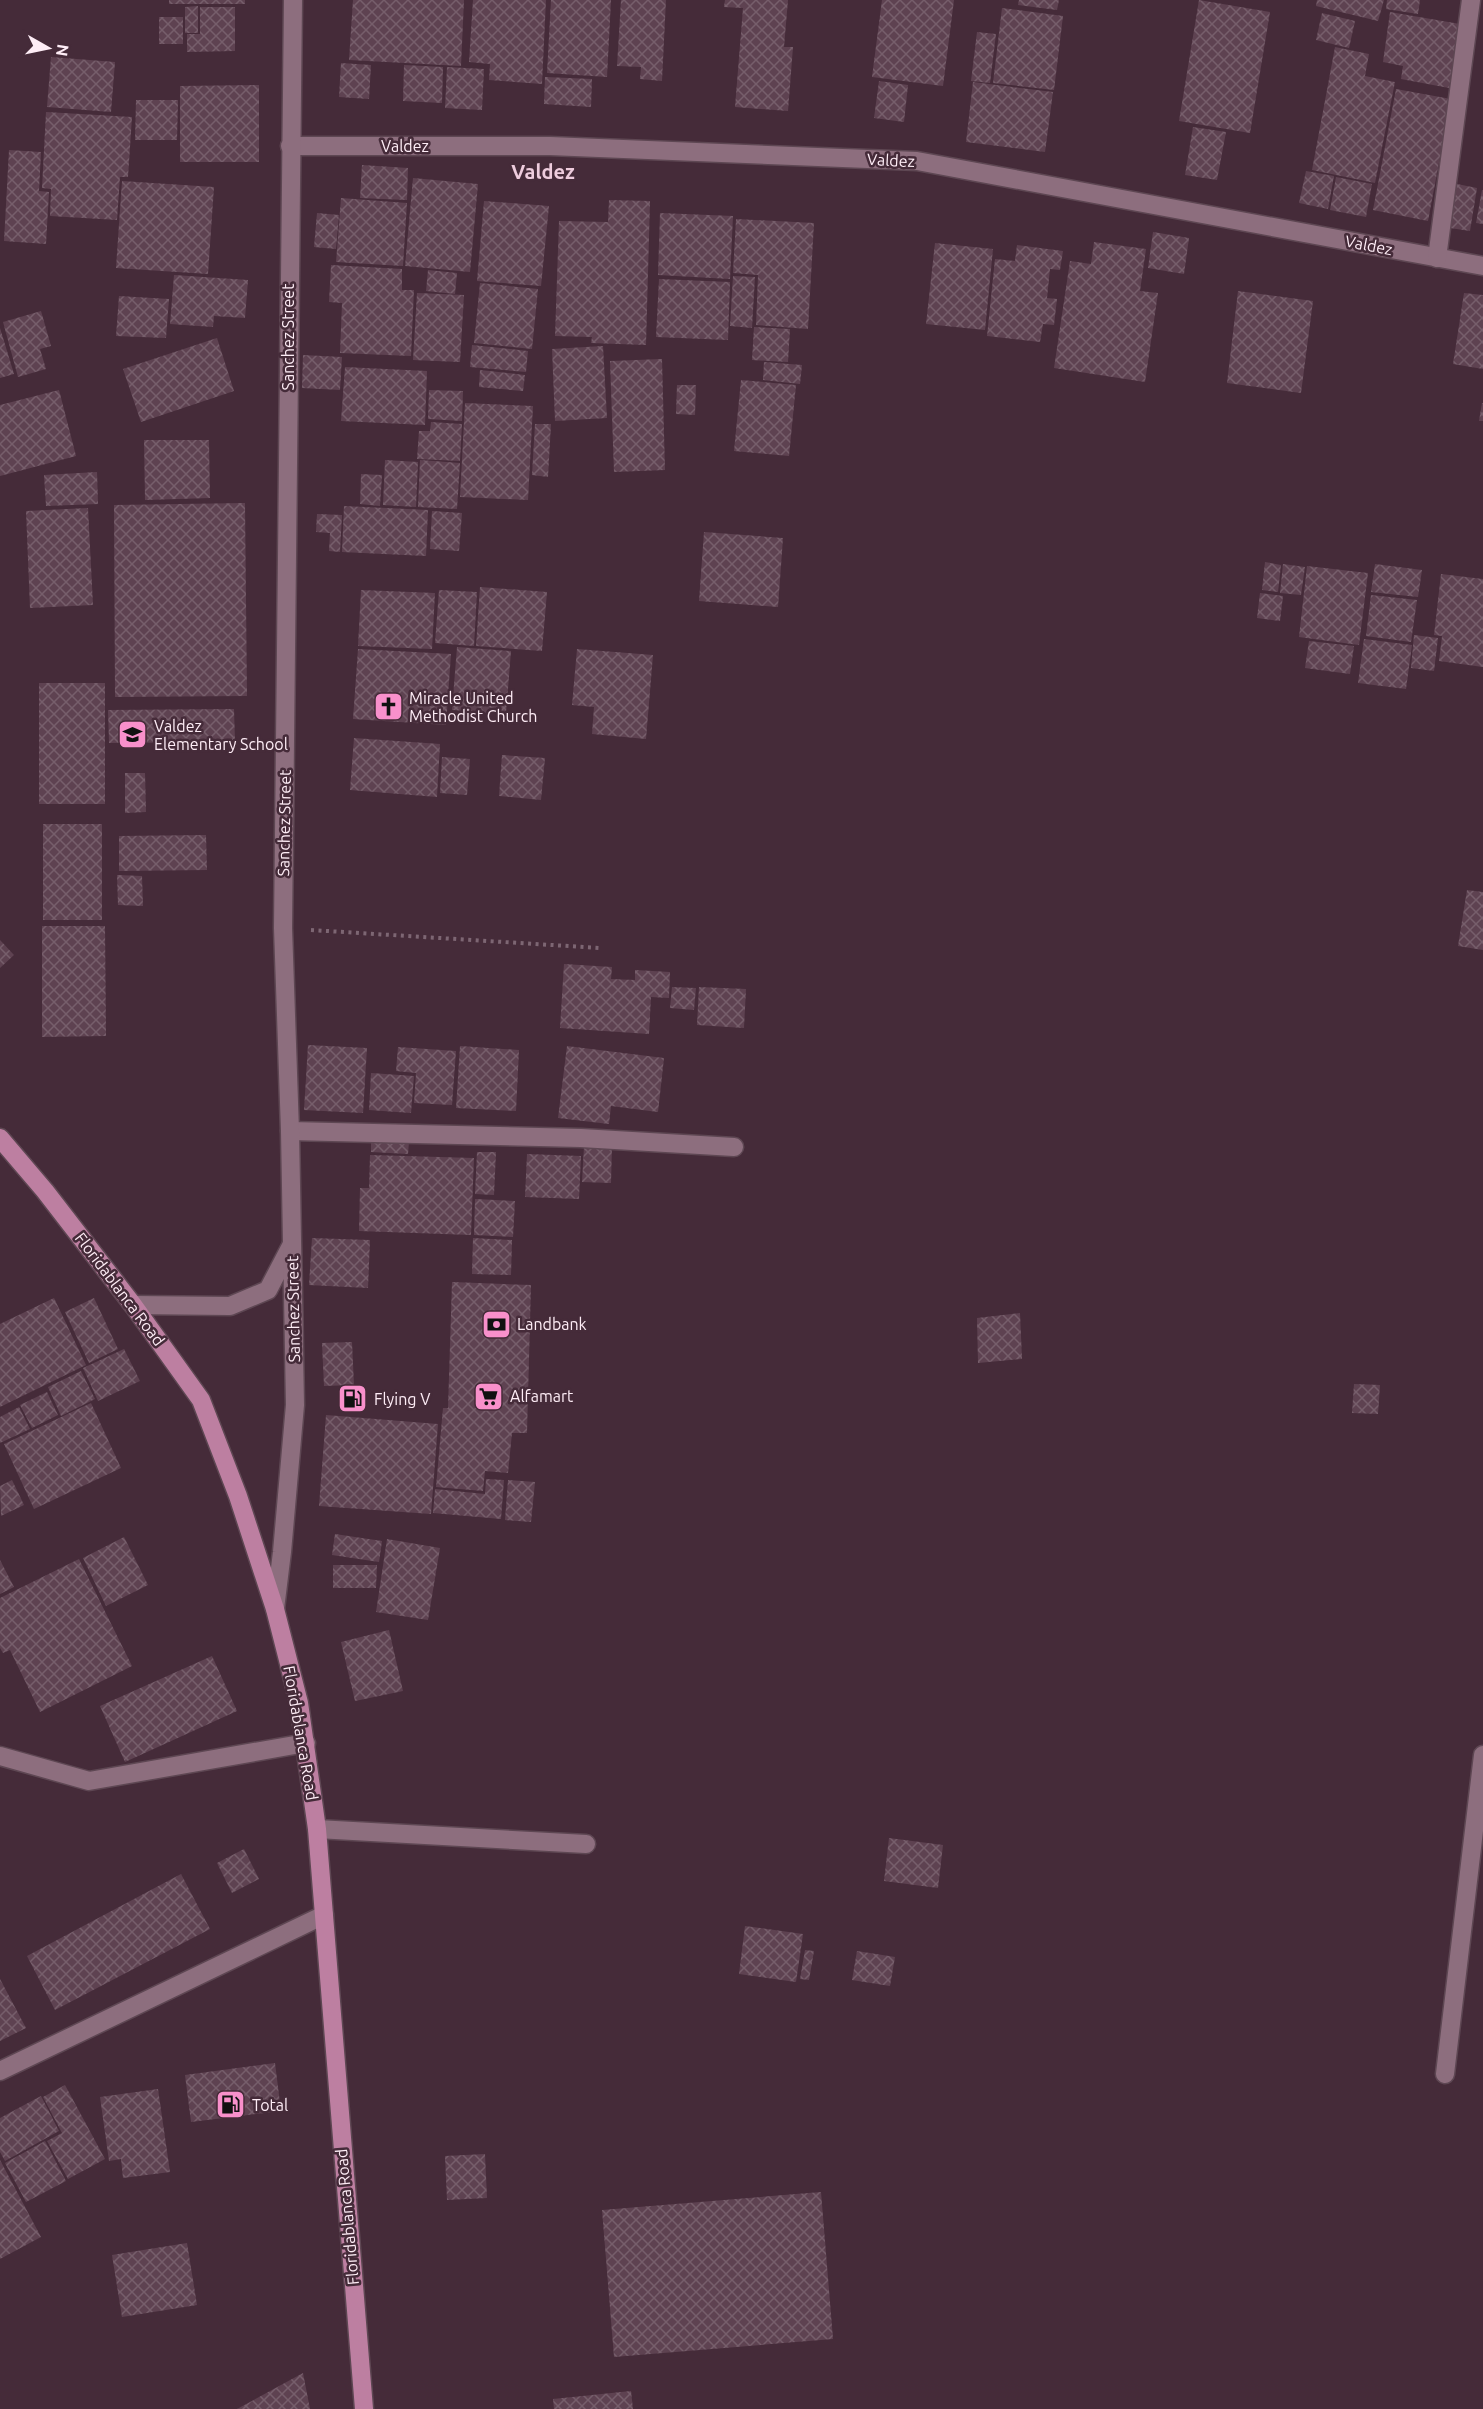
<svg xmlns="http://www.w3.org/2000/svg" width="1483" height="2409" font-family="Ubuntu,sans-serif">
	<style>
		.building { fill: url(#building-cross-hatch) }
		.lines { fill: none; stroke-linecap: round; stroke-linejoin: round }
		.minor-casing { stroke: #5e4753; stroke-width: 21 }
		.major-casing { stroke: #5e4753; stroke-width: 21 }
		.path { stroke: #7d6673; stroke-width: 4; stroke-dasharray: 3 4.5; stroke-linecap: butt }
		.minor { stroke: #8d6e7e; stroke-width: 18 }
		.major { stroke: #bd7fa1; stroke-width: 18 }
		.labels { text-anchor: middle; stroke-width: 5; stroke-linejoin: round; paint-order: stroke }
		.street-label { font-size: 16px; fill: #feedf6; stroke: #452b39 }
		.poi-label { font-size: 16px; fill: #feedf6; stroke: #452b39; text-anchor: start }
		.quarter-label { font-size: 20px; font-weight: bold; fill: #ecd; stroke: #452b39 }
	</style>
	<defs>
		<pattern id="building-cross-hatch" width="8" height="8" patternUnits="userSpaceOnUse" patternTransform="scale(1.5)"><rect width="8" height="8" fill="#5e4251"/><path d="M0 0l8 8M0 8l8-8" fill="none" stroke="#765e6b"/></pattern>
	</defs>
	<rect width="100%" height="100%" fill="#452b39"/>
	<g class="building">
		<rect x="169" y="0" width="76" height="4"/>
		<polygon points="353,0 464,0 461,66 349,60"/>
		<polygon points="473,0 546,0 542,84 489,80 490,64 469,62"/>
		<polygon points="551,0 611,0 607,77 547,73"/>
		<polygon points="621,0 666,0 662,81 640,79 641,67 617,66"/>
		<polygon points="725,0 788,0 784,47 793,47 788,111 735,107 743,8 724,7"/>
		<polygon points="882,0 954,0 943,86 872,77"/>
		<polygon points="1019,0 1059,0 1057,10 1018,5"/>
		<polygon points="1199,0 1270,12 1250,133 1179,121"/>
		<polygon points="1317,0 1384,0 1378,21 1316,6"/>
		<polygon points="1387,0 1420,0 1418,14 1386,9"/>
		<polygon points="198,6 198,33 185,33 185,7"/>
		<polygon points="200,7 235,7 235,51 187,52 187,34 200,34"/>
		<polygon points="1002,8 1063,16 1054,90 993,83"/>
		<polygon points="1390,12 1460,24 1449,88 1401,79 1403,66 1383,62"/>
		<polygon points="1322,13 1355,21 1349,48 1316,40"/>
		<rect x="159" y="17" width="24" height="27"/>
		<polygon points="977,32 996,34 990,83 971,81"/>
		<polygon points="1335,47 1369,54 1365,76 1395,82 1375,183 1312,170"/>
		<polygon points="51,57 115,62 111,112 47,107"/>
		<polygon points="341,63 371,65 369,99 339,97"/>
		<polygon points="404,65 443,67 442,103 403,101"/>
		<polygon points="447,67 484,69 482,110 445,108"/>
		<polygon points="545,77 592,79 591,107 544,104"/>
		<polygon points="879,81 908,85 904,122 874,118"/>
		<polygon points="973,82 1053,92 1045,152 966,142"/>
		<polygon points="259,85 259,162 180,162 180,86"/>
		<polygon points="1396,89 1451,99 1428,221 1373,210"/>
		<polygon points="136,100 178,100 177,140 135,140"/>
		<polygon points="46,112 132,117 128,177 120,177 117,220 50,216 51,189 42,188"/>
		<polygon points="1193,127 1226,132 1217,180 1185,175"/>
		<polygon points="9,150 41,152 39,191 49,192 46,244 4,241"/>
		<polygon points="362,165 408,168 407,200 360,198"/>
		<polygon points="1306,171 1334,176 1328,209 1299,203"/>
		<polygon points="1336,177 1372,184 1366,217 1330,210"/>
		<polygon points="413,178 478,184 470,272 405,266"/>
		<polygon points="122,181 214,187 208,274 116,268"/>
		<polygon points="1457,184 1477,188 1470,231 1450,228"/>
		<polygon points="1482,190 1483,190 1483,224 1476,223"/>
		<polygon points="341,198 407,203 403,266 336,262"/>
		<polygon points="609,200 650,201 646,345 591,343 592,337 555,336 559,221 608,222"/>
		<polygon points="484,201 549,206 541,286 477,281"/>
		<polygon points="317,213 339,215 336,249 314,247"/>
		<polygon points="660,213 733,216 730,279 658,275"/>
		<polygon points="736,219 814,223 808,329 756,325 758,275 733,273"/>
		<polygon points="1153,232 1189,238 1184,274 1148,268"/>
		<polygon points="1094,242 1146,249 1140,291 1158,293 1145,382 1054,368 1070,261 1091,264"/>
		<polygon points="935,243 993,249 985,330 926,324"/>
		<polygon points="1017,245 1063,251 1060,270 1050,269 1047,298 1057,299 1054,325 1043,324 1040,342 987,336 995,259 1015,261"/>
		<polygon points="331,265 402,269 402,290 414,290 411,356 340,353 342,303 329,302"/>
		<polygon points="428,270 457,273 455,294 426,291"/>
		<polygon points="174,275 248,280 245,318 214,316 213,327 170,324"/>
		<polygon points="733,276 755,277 752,328 730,326"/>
		<polygon points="659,279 730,282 728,340 656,337"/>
		<polygon points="480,283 538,289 532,349 474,343"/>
		<polygon points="1238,291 1313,301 1301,393 1227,383"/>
		<polygon points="417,293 464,295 460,362 413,360"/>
		<polygon points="1464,293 1483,295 1483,369 1453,364"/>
		<polygon points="119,296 169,299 166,338 116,336"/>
		<polygon points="41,311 51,346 40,349 46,369 18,377 3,322"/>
		<polygon points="754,327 790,329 788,362 752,360"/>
		<polygon points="0,328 14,374 0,378"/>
		<polygon points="217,338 234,391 141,422 123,369"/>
		<polygon points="472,345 528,351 526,372 470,367"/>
		<polygon points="603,346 607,418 555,421 552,349"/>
		<polygon points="303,355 342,357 340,390 302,388"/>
		<polygon points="662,359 665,470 614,472 610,361"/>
		<polygon points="764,362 802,365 800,384 763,380"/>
		<polygon points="345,367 427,371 425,425 341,421"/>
		<polygon points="480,370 525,375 523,391 479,387"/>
		<polygon points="741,380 796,385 789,456 734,451"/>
		<polygon points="677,385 696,385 695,415 676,414"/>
		<polygon points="59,390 76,456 0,476 0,405"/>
		<polygon points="429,390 463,391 462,421 428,419"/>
		<polygon points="465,403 533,406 528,500 460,497"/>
		<polygon points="1482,403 1483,403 1483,421 1479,421"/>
		<polygon points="431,422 462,424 460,461 417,459 419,431 430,431"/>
		<polygon points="535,424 551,424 548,477 532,475"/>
		<polygon points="144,440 209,440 210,498 145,500"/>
		<polygon points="385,460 418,462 416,507 383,505"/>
		<polygon points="420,460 460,463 457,509 418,507"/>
		<polygon points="97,472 98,504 46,506 44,475"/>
		<polygon points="361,474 382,475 380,506 360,504"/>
		<polygon points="245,503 247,696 115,697 114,505"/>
		<polygon points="344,506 428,510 426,556 342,552"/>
		<polygon points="88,508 93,605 30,608 26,511"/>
		<polygon points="432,511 462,513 459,551 430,549"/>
		<polygon points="317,514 342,515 340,552 329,551 330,533 316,532"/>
		<polygon points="704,532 783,538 778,607 699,601"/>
		<polygon points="1265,562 1281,565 1278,592 1262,590"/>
		<polygon points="1283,564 1305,567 1301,595 1280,593"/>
		<polygon points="1375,564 1422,570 1418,597 1371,592"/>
		<polygon points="1307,566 1368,573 1359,645 1299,637"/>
		<polygon points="1441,574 1483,579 1483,667 1439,661 1442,636 1434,635"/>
		<polygon points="480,587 547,592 542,651 476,646"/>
		<polygon points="361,590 435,593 432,649 358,646"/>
		<polygon points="439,590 477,592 474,646 435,643"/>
		<polygon points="1260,593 1283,596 1280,621 1257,618"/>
		<polygon points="1371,595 1417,600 1411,642 1366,636"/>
		<polygon points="1414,635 1438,638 1434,671 1411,668"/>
		<polygon points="1364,639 1412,645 1406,689 1358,683"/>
		<polygon points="1309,641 1354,646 1350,674 1305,668"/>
		<polygon points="457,647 511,651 506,714 452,710"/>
		<polygon points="358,649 451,654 446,725 353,719"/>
		<polygon points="577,649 653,655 646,739 592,734 594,707 572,705"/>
		<rect x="39" y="683" width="66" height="121"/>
		<polygon points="234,709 235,742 109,743 108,710"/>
		<polygon points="354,738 440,744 437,797 350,790"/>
		<polygon points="502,755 545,758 541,800 499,796"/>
		<polygon points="442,757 470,759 467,795 440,793"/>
		<polygon points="125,773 145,773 146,812 125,813"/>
		<rect x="43" y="824" width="59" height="96"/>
		<polygon points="206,835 207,870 119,871 119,836"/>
		<polygon points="117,875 142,876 143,906 118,905"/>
		<polygon points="1467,890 1483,892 1483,950 1458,946"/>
		<polygon points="42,926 105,926 106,1036 42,1037"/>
		<polygon points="0,940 14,955 0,968"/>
		<polygon points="564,964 612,967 611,979 635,980 635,970 670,972 669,998 651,997 649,1034 560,1028"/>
		<polygon points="672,987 696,988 694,1010 670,1008"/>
		<polygon points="699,987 746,989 744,1028 697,1025"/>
		<polygon points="308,1045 367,1048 363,1113 304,1110"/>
		<polygon points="460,1046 519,1050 516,1111 456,1108"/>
		<polygon points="567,1046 664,1058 658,1112 611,1106 609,1124 558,1118"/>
		<polygon points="398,1047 456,1051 452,1105 414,1103 416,1073 396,1071"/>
		<polygon points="371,1073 414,1076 411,1113 369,1110"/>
		<polygon points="371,1140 409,1142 408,1154 371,1152"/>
		<polygon points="584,1146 612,1146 611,1183 582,1182"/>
		<polygon points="477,1152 496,1152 494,1195 475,1194"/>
		<polygon points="527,1154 581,1156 579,1199 525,1197"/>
		<polygon points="370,1155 474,1158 471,1235 359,1231 360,1188 369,1188"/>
		<polygon points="475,1199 515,1201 513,1237 474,1235"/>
		<polygon points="312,1238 370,1240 368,1288 309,1285"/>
		<polygon points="473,1238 512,1240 511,1275 472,1274"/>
		<polygon points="452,1282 531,1285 527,1433 512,1433 508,1473 485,1471 483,1491 436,1487 443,1408 448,1408"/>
		<polygon points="54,1298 86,1365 0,1407 0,1324"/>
		<polygon points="94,1298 118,1349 89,1363 65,1312"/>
		<polygon points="1020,1313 1022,1359 978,1363 977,1318"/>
		<polygon points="352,1342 354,1385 324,1386 322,1343"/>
		<polygon points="124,1349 140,1381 98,1401 83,1368"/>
		<polygon points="81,1371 95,1399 61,1416 48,1387"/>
		<polygon points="1354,1384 1380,1385 1378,1414 1352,1413"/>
		<polygon points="47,1392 58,1415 32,1428 20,1405"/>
		<polygon points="91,1403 121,1468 34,1509 4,1444"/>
		<polygon points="19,1407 30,1429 0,1443 0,1417"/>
		<polygon points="326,1415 438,1424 431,1514 319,1506"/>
		<polygon points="486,1479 504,1480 501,1519 433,1513 435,1489 485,1494"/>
		<polygon points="12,1480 24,1505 1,1516 0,1486"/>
		<polygon points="508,1480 535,1482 531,1522 505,1520"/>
		<polygon points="335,1534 382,1541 379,1562 332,1555"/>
		<polygon points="124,1537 148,1585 106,1606 83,1558"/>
		<polygon points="387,1539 440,1548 428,1620 376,1612"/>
		<polygon points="79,1559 132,1666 40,1712 10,1650 3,1653 0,1648 0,1598"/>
		<polygon points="0,1560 14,1587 0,1594"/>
		<polygon points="333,1565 377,1565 376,1588 333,1588"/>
		<polygon points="389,1630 403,1691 355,1701 341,1642"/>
		<polygon points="212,1656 237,1711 125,1762 100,1706"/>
		<polygon points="889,1838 943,1845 938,1888 884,1881"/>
		<polygon points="244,1849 259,1879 232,1893 217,1863"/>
		<polygon points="181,1874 210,1929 55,2010 27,1956"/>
		<polygon points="745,1926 803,1934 796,1982 739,1974"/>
		<polygon points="805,1950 814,1951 809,1980 800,1979"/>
		<polygon points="857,1951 895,1957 890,1986 852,1980"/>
		<polygon points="0,1979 26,2028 0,2041"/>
		<polygon points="275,2063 281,2111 191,2122 185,2075"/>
		<polygon points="65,2085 105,2159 68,2179 47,2141 62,2133 43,2097"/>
		<polygon points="158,2089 170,2172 123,2178 121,2159 109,2161 100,2097"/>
		<polygon points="41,2096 59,2131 5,2161 0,2152 0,2118"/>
		<polygon points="45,2141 66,2181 26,2202 5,2163"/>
		<polygon points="485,2154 487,2198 447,2200 445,2156"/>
		<polygon points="0,2160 41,2237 0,2259"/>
		<polygon points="821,2192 833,2339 614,2357 602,2210"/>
		<polygon points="187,2243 197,2305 122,2317 112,2255"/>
		<polygon points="303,2373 310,2409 237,2409"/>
		<polygon points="631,2391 633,2409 554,2409 553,2399"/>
	</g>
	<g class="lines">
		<defs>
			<g id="minor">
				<polyline points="290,146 550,146 917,161 1483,266"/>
				<polyline points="1437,258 1471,0"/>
				<polyline points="290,1131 581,1138 734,1147"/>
				<polyline points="133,1305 230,1306 268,1290 291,1246"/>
				<polyline points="275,1609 282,1552 295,1405 290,1131 283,928 293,0"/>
				<polyline points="0,1756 89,1781 306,1743"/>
				<polyline points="317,1829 586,1844"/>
				<polyline points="0,2071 324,1915"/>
				<polyline points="1445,2074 1483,1755"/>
			</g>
			<polyline id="major" points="0,1138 45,1191 133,1305 201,1400 238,1496 275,1609 299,1703 317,1829 364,2409"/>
		</defs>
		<use href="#minor" class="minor-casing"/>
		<use href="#major" class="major-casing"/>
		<polyline class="path" points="311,930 600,948"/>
		<use href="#minor" class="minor"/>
		<use href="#major" class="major"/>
	</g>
	<defs>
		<symbol id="church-square" viewBox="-11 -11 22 22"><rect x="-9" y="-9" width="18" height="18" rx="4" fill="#f890cb" stroke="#452b39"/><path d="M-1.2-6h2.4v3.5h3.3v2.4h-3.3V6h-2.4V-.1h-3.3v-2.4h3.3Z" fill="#111"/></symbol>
		<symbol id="school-square" viewBox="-11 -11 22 22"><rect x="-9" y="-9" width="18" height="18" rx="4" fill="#f890cb" stroke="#452b39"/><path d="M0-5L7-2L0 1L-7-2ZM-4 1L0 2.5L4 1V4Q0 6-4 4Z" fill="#111"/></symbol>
		<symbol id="bank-square" viewBox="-11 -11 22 22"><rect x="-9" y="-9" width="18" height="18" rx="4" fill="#f890cb" stroke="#452b39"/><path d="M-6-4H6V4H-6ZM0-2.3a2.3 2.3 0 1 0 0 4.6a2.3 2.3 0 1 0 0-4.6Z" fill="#111"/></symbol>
		<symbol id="supermarket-square" viewBox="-11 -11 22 22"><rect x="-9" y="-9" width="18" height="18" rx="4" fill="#f890cb" stroke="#452b39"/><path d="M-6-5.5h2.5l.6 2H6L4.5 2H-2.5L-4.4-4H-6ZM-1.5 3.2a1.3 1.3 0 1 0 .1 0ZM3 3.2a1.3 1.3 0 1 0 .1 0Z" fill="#111"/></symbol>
		<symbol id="fuel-square" viewBox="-11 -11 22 22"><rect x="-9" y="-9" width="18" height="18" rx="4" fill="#f890cb" stroke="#452b39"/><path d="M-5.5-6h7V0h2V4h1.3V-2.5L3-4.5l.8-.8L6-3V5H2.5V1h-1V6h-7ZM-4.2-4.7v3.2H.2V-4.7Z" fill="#111"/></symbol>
	</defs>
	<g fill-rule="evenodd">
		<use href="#church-square" x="372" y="690" width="33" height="33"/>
		<use href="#school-square" x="116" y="718" width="33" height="33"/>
		<use href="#bank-square" x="480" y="1308" width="33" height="33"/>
		<use href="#supermarket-square" x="472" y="1380" width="33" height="33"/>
		<use href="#fuel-square" x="336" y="1382" width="33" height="33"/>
		<use href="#fuel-square" x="214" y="2088" width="33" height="33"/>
	</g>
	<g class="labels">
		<g class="street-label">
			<text x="405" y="152">Valdez</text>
			<text transform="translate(891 160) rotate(3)" y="6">Valdez</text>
			<text transform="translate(1369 245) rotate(11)" y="6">Valdez</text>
			<text transform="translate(288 337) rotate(-90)" y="6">Sanchez Street</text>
			<text transform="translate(284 823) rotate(-89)" y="6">Sanchez Street</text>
			<text transform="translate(120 1289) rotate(53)" y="6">Floridablanca Road</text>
			<text transform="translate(293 1309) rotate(-91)" y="6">Sanchez Street</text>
			<text transform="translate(301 1733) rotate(80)" y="6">Floridablanca Road</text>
			<text transform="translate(347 2217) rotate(-95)" y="6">Floridablanca Road</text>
		</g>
		<g class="poi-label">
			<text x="409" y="704">Miracle United<tspan x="409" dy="18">Methodist Church</tspan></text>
			<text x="154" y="732">Valdez<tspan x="154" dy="18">Elementary School</tspan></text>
			<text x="517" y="1330">Landbank</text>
			<text x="510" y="1402">Alfamart</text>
			<text x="374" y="1405">Flying V</text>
			<text x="252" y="2111">Total</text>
		</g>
		<g class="quarter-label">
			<text x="543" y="179">Valdez</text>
		</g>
	</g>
	<g transform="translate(48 48) rotate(99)" stroke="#452b39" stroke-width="4.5" paint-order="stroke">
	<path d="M0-4.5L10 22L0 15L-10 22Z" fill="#feedf6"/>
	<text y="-9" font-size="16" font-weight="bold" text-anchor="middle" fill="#feedf6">N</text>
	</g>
</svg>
